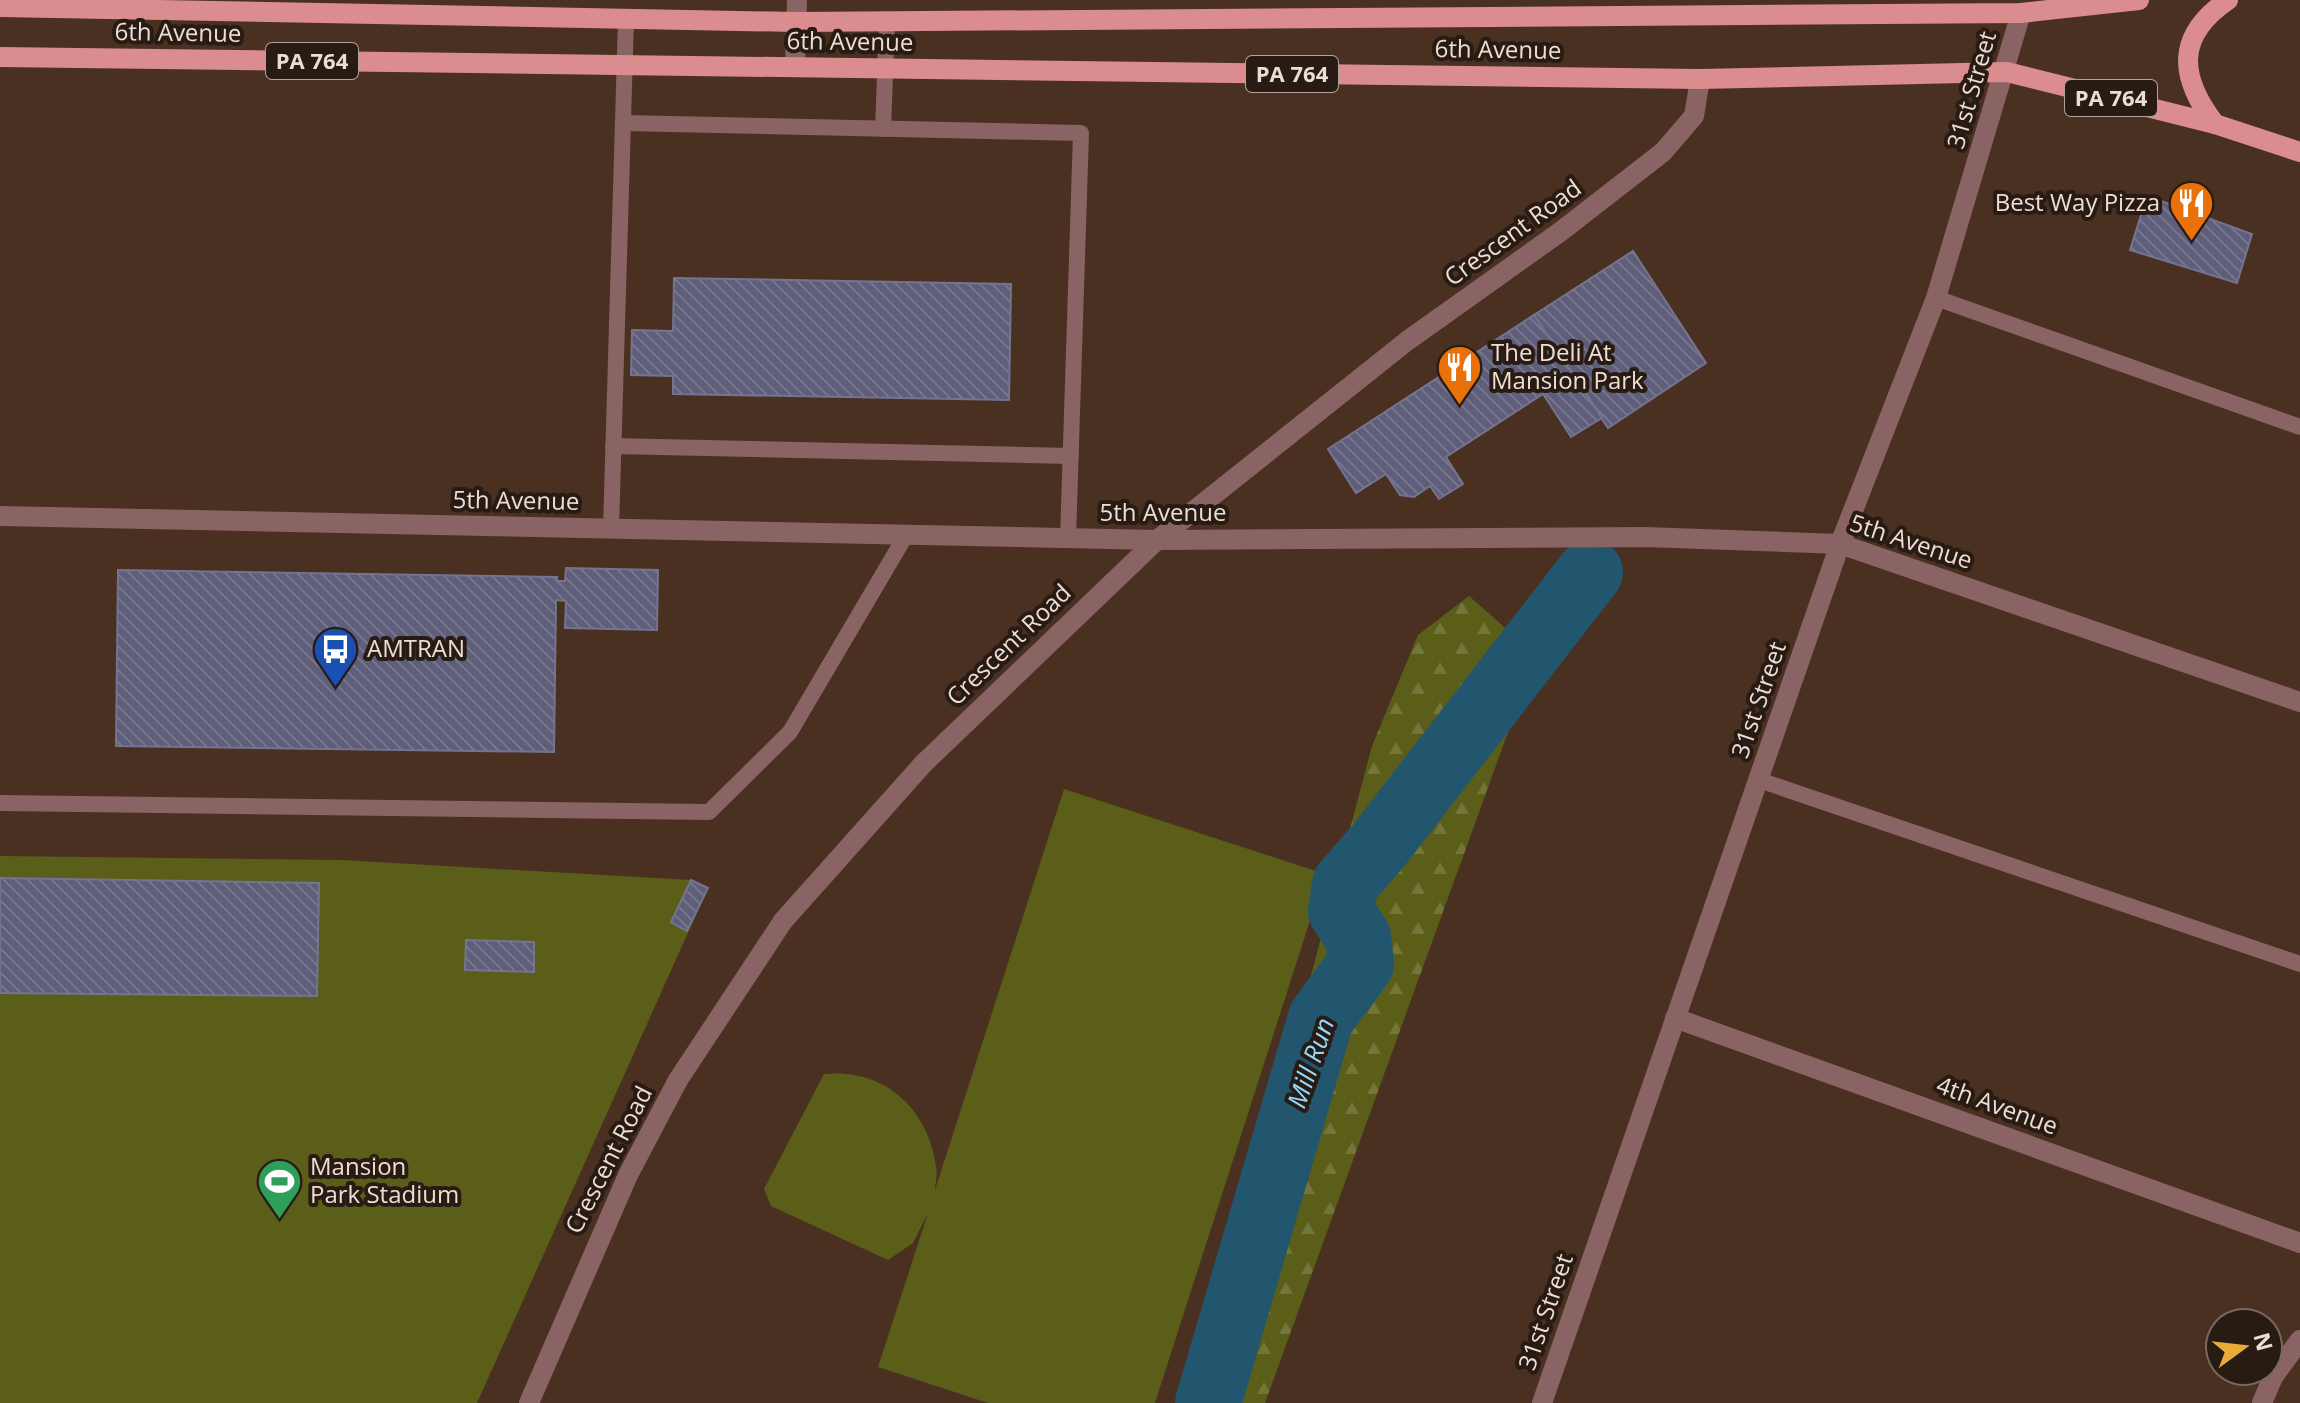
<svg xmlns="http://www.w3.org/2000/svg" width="2300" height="1403" font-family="'Open Sans',sans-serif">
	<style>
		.green { fill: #5b5e19 }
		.forest { fill: url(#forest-firs) }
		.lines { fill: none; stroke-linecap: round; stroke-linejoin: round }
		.river { stroke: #22566e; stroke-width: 66 }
		.building { fill: url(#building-back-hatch); stroke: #747491; stroke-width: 2 }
		.lane { stroke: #8a6364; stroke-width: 16 }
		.street { stroke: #8a6364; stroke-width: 20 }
		.primary { stroke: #db8c8f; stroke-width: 20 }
		.labels { text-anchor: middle; stroke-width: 8; stroke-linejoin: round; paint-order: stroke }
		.shield { fill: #271b14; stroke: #b2a39a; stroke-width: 2 }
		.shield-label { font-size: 22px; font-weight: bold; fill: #edddd3 }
		.street-label { font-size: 24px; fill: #edddd3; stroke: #271b14 }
		.poi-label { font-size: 24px; fill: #edddd3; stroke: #271b14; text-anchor: start }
		.water-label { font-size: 26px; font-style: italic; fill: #93d8fd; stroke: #271b14 }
	</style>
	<defs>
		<pattern id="forest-firs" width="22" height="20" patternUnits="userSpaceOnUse" patternTransform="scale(2)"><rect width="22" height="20" fill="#5b5e19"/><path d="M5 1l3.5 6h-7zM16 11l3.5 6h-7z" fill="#73753a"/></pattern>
		<pattern id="building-back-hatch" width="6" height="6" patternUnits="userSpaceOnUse" patternTransform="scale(2)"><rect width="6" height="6" fill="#5e5e7a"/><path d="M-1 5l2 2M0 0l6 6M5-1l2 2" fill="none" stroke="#75758c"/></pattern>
	</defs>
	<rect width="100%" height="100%" fill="#493020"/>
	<g class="green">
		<path d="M1064,789L1325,874L1155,1403H988L878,1367L928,1213L913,1243L888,1260L771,1206L764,1189L824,1074C883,1068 928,1107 936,1166C938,1174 935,1184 935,1190Z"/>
		<polygon points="0,856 342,860 691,880 708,888 477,1403 0,1403"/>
	</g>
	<polygon class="forest" points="1469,596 1536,655 1265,1403 1184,1403 1280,1092 1372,746 1418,635"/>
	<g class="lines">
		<polyline class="river" points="1208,1403 1321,1018 1361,964 1358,937 1341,911 1345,884 1379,845 1590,572"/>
	</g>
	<g class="building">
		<polygon points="2147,196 2252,234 2237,283 2130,250"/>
		<polygon points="1633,251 1706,363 1608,428 1534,315"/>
		<polygon points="674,278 1011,284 1009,400 673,394 673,376 631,375 632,330 673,331"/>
		<polygon points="1534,315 1602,418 1571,437 1543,394 1446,457 1463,484 1439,499 1430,486 1414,497 1400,495 1386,474 1356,493 1328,449"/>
		<polygon points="566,568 658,570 657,630 565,628 566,601 556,600 554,752 116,746 118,570 557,577 557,581 565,581"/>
		<polygon points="0,878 319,883 317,996 0,993"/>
		<polygon points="691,880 708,888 687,931 671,922"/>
		<polygon points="466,940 534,942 534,972 465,970"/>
	</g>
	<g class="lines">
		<g class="lane">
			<polyline points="623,123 1081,133 1068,538"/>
			<polyline points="883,129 887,22"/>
			<polyline points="1936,298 2300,427"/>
			<polyline points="613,446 1071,456"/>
			<polyline points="611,529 626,19"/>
			<polyline points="1759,780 2300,964"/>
			<polyline points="0,803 709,812 790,732 906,535"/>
		</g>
		<g class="street">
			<polyline points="795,67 797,0"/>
			<polyline points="0,516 1157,540 1645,537 1840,544 2300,702"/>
			<polyline points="1675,1018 2300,1243"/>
			<polyline points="529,1403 628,1175 678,1080 783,921 923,764 1157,540 1407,341 1560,232 1663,152 1694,116 1700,79"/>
			<polyline points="1542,1403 1840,544 1936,298 2021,13"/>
			<polyline points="2262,1403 2273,1377 2300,1340"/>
		</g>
		<g class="primary">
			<polyline points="0,7 796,22 2021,13 2139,0"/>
			<polyline points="0,57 1700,79 2007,72 2215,124 2300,152"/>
			<path d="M2215,124C2179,77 2175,36 2228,0"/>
		</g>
	</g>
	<defs>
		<symbol id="restaurant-pin" viewBox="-11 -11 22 30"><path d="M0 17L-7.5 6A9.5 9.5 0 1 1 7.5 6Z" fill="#e8710a" stroke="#271b14"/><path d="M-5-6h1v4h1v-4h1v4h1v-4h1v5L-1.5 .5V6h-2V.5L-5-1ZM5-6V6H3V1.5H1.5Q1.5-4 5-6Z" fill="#fff"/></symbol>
		<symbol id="bus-pin" viewBox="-11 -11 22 30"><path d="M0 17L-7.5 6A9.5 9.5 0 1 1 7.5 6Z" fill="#1a4fb4" stroke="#271b14"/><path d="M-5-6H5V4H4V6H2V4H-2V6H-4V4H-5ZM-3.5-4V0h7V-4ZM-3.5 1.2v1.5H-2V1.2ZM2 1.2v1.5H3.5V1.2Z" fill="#fff"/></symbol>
		<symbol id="stadium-pin" viewBox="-11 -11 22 30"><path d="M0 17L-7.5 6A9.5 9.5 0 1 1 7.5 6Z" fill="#2e9e5b" stroke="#271b14"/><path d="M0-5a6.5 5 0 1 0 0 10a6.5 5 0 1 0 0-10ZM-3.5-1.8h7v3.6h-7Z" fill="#fff"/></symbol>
	</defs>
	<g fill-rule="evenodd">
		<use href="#restaurant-pin" x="2166" y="178" width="51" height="69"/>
		<use href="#restaurant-pin" x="1434" y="342" width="51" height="69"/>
		<use href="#bus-pin" x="310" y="624" width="51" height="69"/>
		<use href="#stadium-pin" x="254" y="1156" width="51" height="69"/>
	</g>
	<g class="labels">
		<g class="shield">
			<rect x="266" y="43" width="92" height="36" rx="6"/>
			<rect x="1246" y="56" width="92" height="36" rx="6"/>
			<rect x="2065" y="80" width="92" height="36" rx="6"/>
		</g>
		<g class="shield-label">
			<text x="312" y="69">PA 764</text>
			<text x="1292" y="82">PA 764</text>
			<text x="2111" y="106">PA 764</text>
		</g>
		<g class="street-label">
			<text transform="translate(178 33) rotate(1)" y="8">6th Avenue</text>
			<text transform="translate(850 42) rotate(1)" y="8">6th Avenue</text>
			<text transform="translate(1498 50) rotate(1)" y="8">6th Avenue</text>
			<text transform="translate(1972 90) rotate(-74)" y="8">31st Street</text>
			<text transform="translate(1513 233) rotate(-36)" y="8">Crescent Road</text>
			<text transform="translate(516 501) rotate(1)" y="8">5th Avenue</text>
			<text x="1163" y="521">5th Avenue</text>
			<text transform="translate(1911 542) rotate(18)" y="8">5th Avenue</text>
			<text transform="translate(1009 645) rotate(-44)" y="8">Crescent Road</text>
			<text transform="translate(1759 700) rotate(-71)" y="8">31st Street</text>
			<text transform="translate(1997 1106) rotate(20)" y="8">4th Avenue</text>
			<text transform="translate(609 1160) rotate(-63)" y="8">Crescent Road</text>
			<text transform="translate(1546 1312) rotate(-71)" y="8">31st Street</text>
		</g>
		<g class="poi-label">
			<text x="2160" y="211" text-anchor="end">Best Way Pizza</text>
			<text x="1491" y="361">The Deli At<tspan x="1491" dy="28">Mansion Park</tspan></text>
			<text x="367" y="657">AMTRAN</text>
			<text x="310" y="1175">Mansion<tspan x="310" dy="28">Park Stadium</tspan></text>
		</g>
		<g class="water-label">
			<text transform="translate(1311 1063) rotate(-71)" y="9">Mill Run</text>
		</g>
	</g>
	<g transform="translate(2244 1347) rotate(75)"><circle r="38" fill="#271b14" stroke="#766960" stroke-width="2"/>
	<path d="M0-6L14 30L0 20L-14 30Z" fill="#eaaa38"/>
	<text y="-12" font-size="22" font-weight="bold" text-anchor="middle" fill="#edddd3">N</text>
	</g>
</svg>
